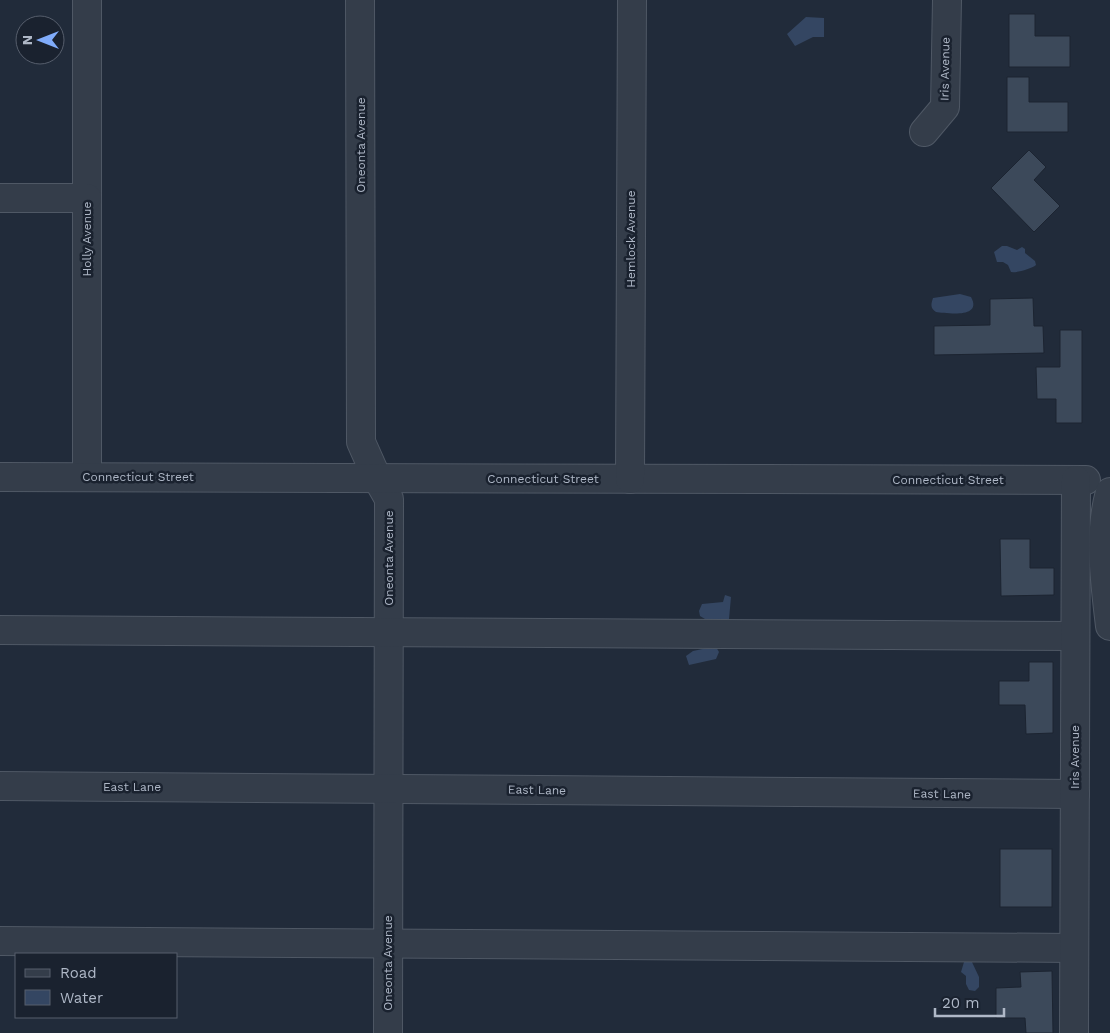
<svg xmlns="http://www.w3.org/2000/svg" width="1110" height="1033" font-family="'Work Sans',sans-serif">
	<style>
		.water { fill: #344662 }
		.building { fill: #3c495a; stroke: #1c2431 }
		.lines { fill: none; stroke-linecap: round; stroke-linejoin: round }
		.minor-casing { stroke: #4f5865; stroke-width: 30 }
		.minor { stroke: #343d4a; stroke-width: 28 }
		.labels { text-anchor: middle; stroke-width: 5; stroke-linejoin: round; paint-order: stroke }
		.street-label { font-size: 12px; fill: #afb8c7; stroke: #1a222f }
	</style>
	<rect width="100%" height="100%" fill="#212b3a"/>
	<g class="water">
		<polygon points="806,17 824,18 824,37 813,37 795,46 787,34"/>
		<path d="M1002,246H1007L1017,250L1022,247L1025,249V253L1035,261L1036,265C1031,269 1016,273 1011,272L1008,265L1003,262H997L994,252Z"/>
		<path d="M960,294L971,297C983,319 946,313 936,312C930,308 931,304 933,298Z"/>
		<polygon points="725,595 731,597 729,619 705,619 700,616 699,611 702,604 723,602"/>
		<polygon points="712,647 716,647 719,652 716,659 689,665 686,656 693,651"/>
		<polygon points="971,960 979,977 979,987 975,991 969,990 966,984 966,976 961,972 964,962"/>
	</g>
	<g class="building">
		<polygon points="1009,14 1035,14 1035,36 1070,36 1070,67 1009,67"/>
		<polygon points="1007,77 1029,77 1029,102 1068,102 1068,132 1007,132"/>
		<polygon points="1029,150 1046,167 1034,180 1060,206 1034,232 991,188"/>
		<polygon points="1033,298 1034,326 1043,326 1044,353 934,355 934,326 990,325 990,299"/>
		<polygon points="1060,330 1082,330 1082,423 1056,423 1056,399 1037,399 1036,367 1060,367"/>
		<polygon points="1000,539 1030,539 1030,568 1054,568 1054,595 1001,596"/>
		<polygon points="1029,662 1053,662 1053,733 1026,734 1025,705 999,705 999,681 1029,681"/>
		<rect x="1000" y="849" width="52" height="58"/>
		<polygon points="1052,971 1053,1033 1026,1033 1025,1018 996,1018 996,988 1021,987 1020,972"/>
	</g>
	<g class="lines">
		<defs>
			<g id="minor">
				<polyline points="87,0 87,477"/>
				<polyline points="360,0 361,442 377,478 389,499 388,1033"/>
				<polyline points="924,132 945,107 947,0"/>
				<polyline points="0,198 87,198"/>
				<polyline points="0,477 1086,480"/>
				<polyline points="630,479 632,0"/>
				<path d="M1110,492C1098,535 1105,582 1110,626"/>
				<polyline points="0,630 1075,636"/>
				<polyline points="0,786 1075,794"/>
				<polyline points="0,941 1074,948"/>
				<polyline points="1074,1033 1076,480"/>
			</g>
		</defs>
		<use href="#minor" class="minor-casing"/>
		<use href="#minor" class="minor"/>
	</g>
	<g class="labels">
		<g class="street-label">
			<text transform="translate(945 69) rotate(-89)" y="4">Iris Avenue</text>
			<text transform="translate(361 145) rotate(-90)" y="4">Oneonta Avenue</text>
			<text transform="translate(87 239) rotate(-90)" y="4">Holly Avenue</text>
			<text transform="translate(631 239) rotate(-90)" y="4">Hemlock Avenue</text>
			<text x="138" y="481">Connecticut Street</text>
			<text x="543" y="483">Connecticut Street</text>
			<text x="948" y="484">Connecticut Street</text>
			<text transform="translate(389 558) rotate(-90)" y="4">Oneonta Avenue</text>
			<text transform="translate(1075 757) rotate(-90)" y="4">Iris Avenue</text>
			<text x="132" y="791">East Lane</text>
			<text transform="translate(537 790) rotate(1)" y="4">East Lane</text>
			<text transform="translate(942 794) rotate(1)" y="4">East Lane</text>
			<text transform="translate(388 963) rotate(-90)" y="4">Oneonta Avenue</text>
		</g>
	</g>
	<rect x="15" y="953" width="162" height="65" fill="#1a222f" stroke="#565e6c"/>
	<rect x="25" y="969" width="25" height="8" fill="#343d4a" stroke="#565e6c"/>
	<text x="60" y="978" font-size="15" fill="#afb8c7">Road</text>
	<rect x="25" y="990" width="25" height="15" fill="#344662" stroke="#565e6c"/>
	<text x="60" y="1003" font-size="15" fill="#afb8c7">Water</text>
	<g transform="translate(40 40) rotate(270)"><circle r="24" fill="#1a222f" stroke="#565e6c"/>
	<path d="M0-4L9 19L0 12L-9 19Z" fill="#80acfb"/>
	<text y="-8" font-size="14" font-weight="bold" text-anchor="middle" fill="#afb8c7">N</text>
	</g>
	<path d="M935 1008v8h69v-8" fill="none" stroke="#afb8c7" stroke-width="2.5"/>
	<text x="942" y="1008" font-size="15" fill="#afb8c7" stroke="#1a222f" stroke-width="4" paint-order="stroke">20 m</text>
</svg>
